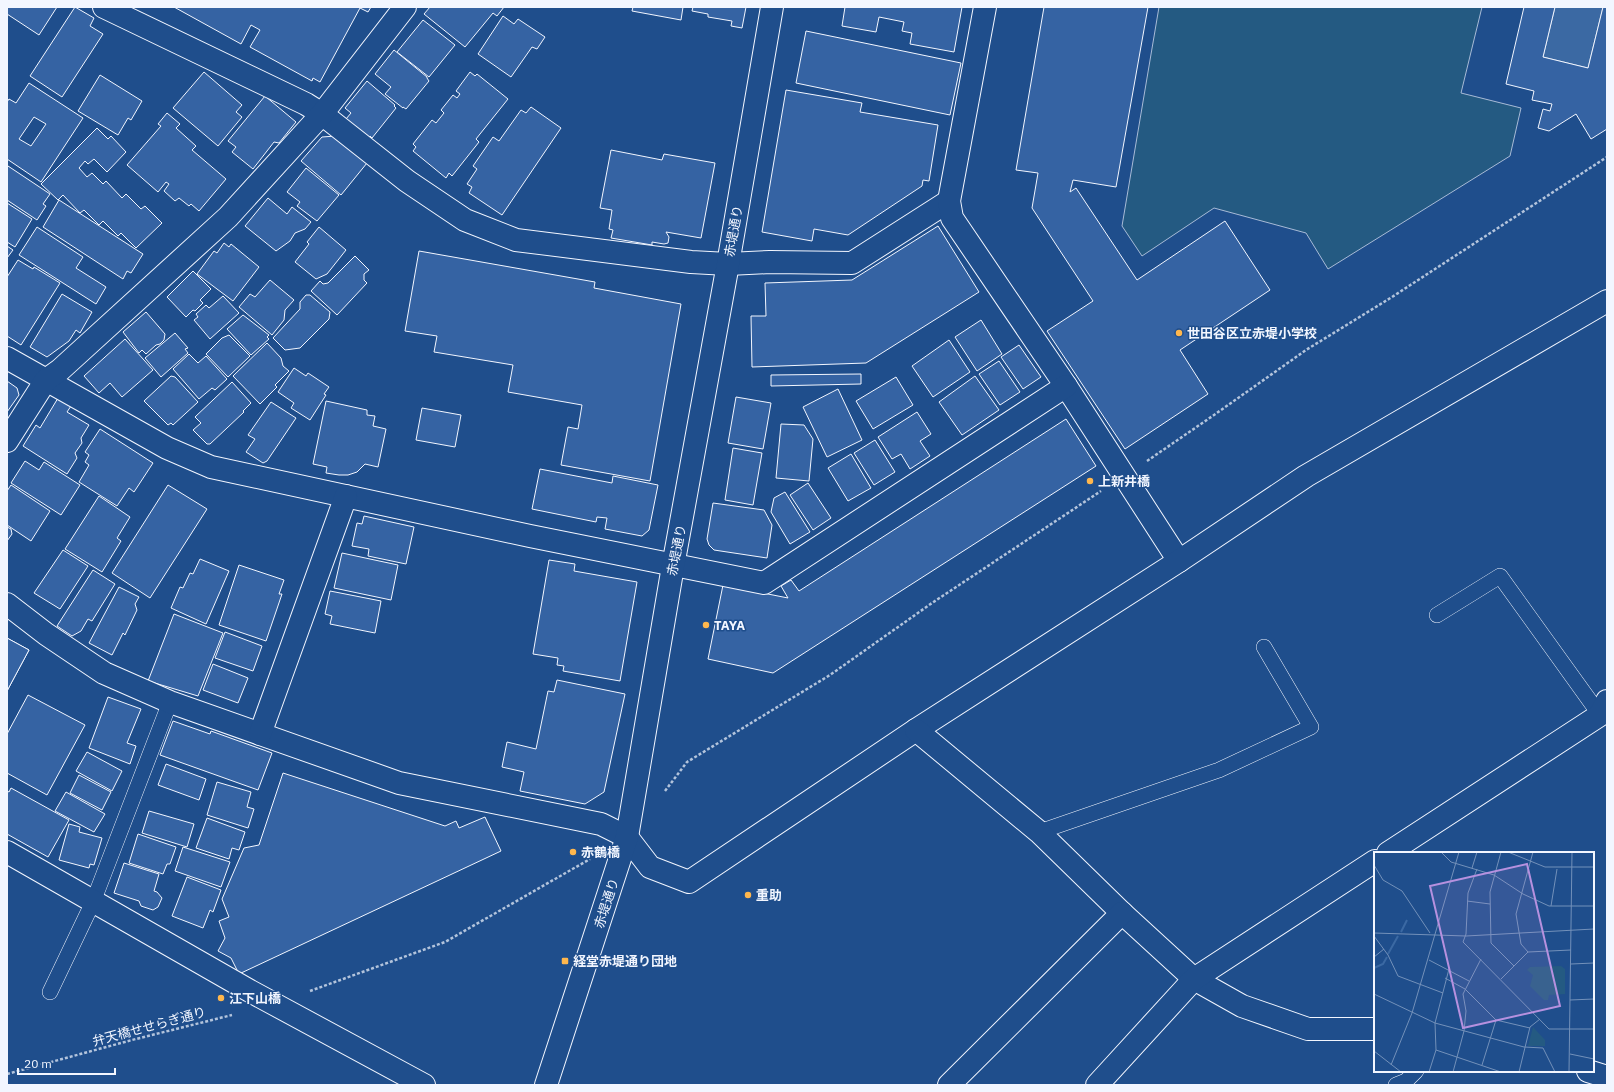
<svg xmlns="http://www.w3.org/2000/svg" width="1614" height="1092" font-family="'IBM Plex Sans','Noto Sans JP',sans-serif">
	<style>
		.green { fill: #245a82; stroke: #a8bbd7 }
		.water { fill: #3b69a3; stroke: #a8bbd7 }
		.building { fill: #3563a3; stroke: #f2f6ff; fill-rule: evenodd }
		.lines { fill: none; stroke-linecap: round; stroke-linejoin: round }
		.lane-casing { stroke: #f2f6ff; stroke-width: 16 }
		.street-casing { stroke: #f2f6ff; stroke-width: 24 }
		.secondary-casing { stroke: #f2f6ff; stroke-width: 24 }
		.path { stroke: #b3c4dc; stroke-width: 2.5; stroke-dasharray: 3 2; stroke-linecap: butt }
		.lane { stroke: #1f4e8c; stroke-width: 15 }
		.street { stroke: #1f4e8c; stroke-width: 22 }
		.secondary { stroke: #1f4e8c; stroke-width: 22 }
		.poi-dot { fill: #ffb74d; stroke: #1f4e8c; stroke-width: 1.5 }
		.labels { text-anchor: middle; stroke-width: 3; stroke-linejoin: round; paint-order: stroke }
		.street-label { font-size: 13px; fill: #f2f6ff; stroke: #1f4e8c }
		.poi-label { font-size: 13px; font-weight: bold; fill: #f2f6ff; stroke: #1f4e8c; text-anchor: start }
		.inset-river { fill: none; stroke: #3b69a3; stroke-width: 2 }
		.inset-road { fill: none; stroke: #7391ba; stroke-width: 1 }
		.view { fill: #b691df; fill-opacity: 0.15; stroke: #b691df; stroke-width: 2 }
		.inset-edge { fill: none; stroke: #f2f6ff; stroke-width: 2 }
	</style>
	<rect width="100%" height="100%" fill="#1f4e8c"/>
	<polygon class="green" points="1159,7 1482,7 1461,93 1521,108 1510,156 1328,269 1306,233 1214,208 1142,256 1122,226"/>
	<polygon class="water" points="1555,7 1603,7 1588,68 1543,57"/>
	<g class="building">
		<polygon points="7,7 57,7 39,35 7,14"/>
		<polygon points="75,7 94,18 90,26 103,34 62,97 30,76"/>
		<polygon points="174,7 371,7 368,12 360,8 320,82 313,78 312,81 250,47 260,30 251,25 241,44"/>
		<polygon points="430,7 504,7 497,16 493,13 465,47 424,14"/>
		<polygon points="633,7 683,7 681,20 632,11"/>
		<polygon points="693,7 746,7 742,28 731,26 732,21 708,17 708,14 692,11"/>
		<polygon points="845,7 962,7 954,52 910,44 912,33 902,31 904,22 879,17 876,32 842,26"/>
		<polygon points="1044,7 1148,7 1116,187 1073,180 1070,192 1076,188 1137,280 1225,221 1270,290 1180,350 1208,394 1125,449 1047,331 1093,301 1032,208 1038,173 1016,170"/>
		<polygon points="1524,7 1555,7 1543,57 1588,68 1603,7 1607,7 1607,129 1591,139 1576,114 1549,131 1538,128 1543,109 1550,111 1552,104 1532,100 1534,91 1506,84"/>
		<polygon points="503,16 514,24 518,19 545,37 537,49 532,47 511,77 478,54"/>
		<polygon points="423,20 455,45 429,77 397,52"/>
		<polygon points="806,31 961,63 950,115 796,83"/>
		<polygon points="394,50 427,77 427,78 429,81 406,109 403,107 403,108 385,94 391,87 375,74"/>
		<polygon points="204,72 242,105 236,112 242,117 218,146 173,108"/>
		<polygon points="470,72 475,76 477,74 508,99 476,139 479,142 452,176 449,173 446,178 413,151 416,147 413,144 432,120 436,123 444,113 441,110 453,95 457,98 460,94 456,91"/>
		<polygon points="100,75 142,101 131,120 128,118 118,135 78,111"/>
		<polygon points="367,81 395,105 394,106 396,108 372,138 370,136 369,138 346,119 351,113 345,108"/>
		<path d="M29,83L83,118L41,182L7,159V102L9,99L16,103ZM34,117L46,124L31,146L19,139Z"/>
		<polygon points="786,90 862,103 860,112 938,125 929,181 923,180 922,186 848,235 814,229 812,241 762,232"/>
		<polygon points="265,96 296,122 279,143 274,142 253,169 232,152 236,147 228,141"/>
		<polygon points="531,107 561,128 502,215 469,193 472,187 467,184 477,169 473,166 493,137 499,141 521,110 526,113"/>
		<polygon points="167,113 180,124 176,128 196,146 192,150 226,179 199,211 191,204 189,206 179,198 175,201 164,191 169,184 166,182 158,192 127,165 161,126 158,124"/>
		<polygon points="97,128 108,139 111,136 126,152 107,172 94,159 88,164 85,161 79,168 87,177 92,173 103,184 106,181 122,198 126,194 141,209 145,206 162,223 136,248 121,233 118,236 103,221 99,225 84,210 80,213 63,195 58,200 41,184"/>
		<polygon points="336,136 367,163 341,195 301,161 322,137"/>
		<polygon points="611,150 662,160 664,154 715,163 701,238 666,232 669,237 668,243 664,244 652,242 652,245 611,238 613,230 609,229 612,210 600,208"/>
		<polygon points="8,166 50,194 43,204 46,206 37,220 7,200 7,169"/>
		<polygon points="306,168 339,195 317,221 297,206 300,202 287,192"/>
		<polygon points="268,198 287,214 292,207 311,222 305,229 295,233 290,241 276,251 245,226"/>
		<polygon points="59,200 143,254 131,273 127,271 123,279 43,227"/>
		<polygon points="7,203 32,219 15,247 7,242"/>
		<polygon points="938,226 979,292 866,363 752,367 751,316 766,316 765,283 852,280"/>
		<polygon points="37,227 83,257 76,268 106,287 96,304 19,255"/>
		<polygon points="319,227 346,250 327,274 316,279 295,262 309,244 307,242"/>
		<polygon points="224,243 229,247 231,244 259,267 233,301 197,274 214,251 217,253"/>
		<polygon points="7,246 13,250 7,258"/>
		<polygon points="419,251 595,282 594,288 681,304 650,481 561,465 568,427 578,429 582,405 508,392 513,365 434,352 437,336 405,331"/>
		<polygon points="355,256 369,270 364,274 364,280 367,283 337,315 311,291 320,281 323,284 328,283"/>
		<polygon points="18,260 33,269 34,267 60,283 21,345 7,336 7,277"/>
		<polygon points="193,271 211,289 200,300 203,303 195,311 193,310 186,317 167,297"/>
		<polygon points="270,280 294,300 285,310 284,320 272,335 239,307 250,294 255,297"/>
		<polygon points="62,294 92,312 80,333 76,330 69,341 47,357 30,347"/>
		<polygon points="306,295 310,295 330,312 329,319 300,348 285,350 273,338 300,309 300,302"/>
		<polygon points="223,296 239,313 210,339 194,320 198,317 196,314 206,305 209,308"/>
		<polygon points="146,312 165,334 164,340 160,344 156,345 146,354 142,350 139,353 123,332"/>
		<polygon points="243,315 269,335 267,337 269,339 251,355 227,329"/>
		<polygon points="981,320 1002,354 977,371 955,337"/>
		<polygon points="175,333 188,348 185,349 188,353 161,377 145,358"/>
		<polygon points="229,335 250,356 228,377 206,354 222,338"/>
		<polygon points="125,339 153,370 122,397 110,383 99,393 84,376"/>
		<polygon points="949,340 970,372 933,397 912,366"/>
		<polygon points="267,343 281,358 283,366 289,371 275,385 277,387 260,404 233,376"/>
		<polygon points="1019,345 1041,377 1023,389 1001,357"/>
		<polygon points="189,354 198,363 206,356 227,379 215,390 212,388 199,399 173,369"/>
		<polygon points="999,361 1020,392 1000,405 979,374"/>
		<polygon points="294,368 306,376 308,373 329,387 324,394 326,395 310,420 291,408 294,403 278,392"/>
		<polygon points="861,374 861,384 771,386 771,375"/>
		<polygon points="171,376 175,377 198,402 173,425 171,423 168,425 144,401"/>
		<polygon points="975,376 999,410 962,435 939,402"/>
		<polygon points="896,377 913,405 873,429 856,401"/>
		<polygon points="7,381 17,388 19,395 7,412"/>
		<polygon points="232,382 251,403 243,411 244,412 210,444 207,444 193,430 201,423 195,417"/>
		<polygon points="838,389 862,440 827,457 803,407"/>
		<polygon points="736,397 771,403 763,449 728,443"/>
		<polygon points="58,398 71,406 67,412 89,425 81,438 82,443 75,453 77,458 67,474 23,446 36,425 40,428"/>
		<polygon points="326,401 367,410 367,415 375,416 373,426 386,429 378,467 365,464 357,472 348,475 339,475 326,473 327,467 313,464"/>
		<polygon points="271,402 296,418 267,461 263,463 246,452 255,439 248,435"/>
		<polygon points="422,408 461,415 455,447 416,440"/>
		<polygon points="917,412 931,434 920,441 930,456 910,469 901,454 892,459 878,437"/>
		<polygon points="1066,419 1096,466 773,673 708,659 723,585 788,598 781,586 791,580 799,591"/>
		<polygon points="781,424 804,425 813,439 809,481 776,478"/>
		<polygon points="100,429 153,463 134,492 129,488 117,506 79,482 89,465 85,462 89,455 85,452"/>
		<polygon points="875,440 895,472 874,485 854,453"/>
		<polygon points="733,448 762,453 753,505 725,500"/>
		<polygon points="851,454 871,488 848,501 828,468"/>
		<polygon points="25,461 39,470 44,462 80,485 61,515 11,483"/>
		<polygon points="540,469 612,483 613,476 658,485 649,530 642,536 605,529 607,518 597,517 596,522 532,509"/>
		<polygon points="808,483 831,518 813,530 790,495"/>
		<polygon points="11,485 50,511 31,541 7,525 7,491"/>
		<polygon points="168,485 207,509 150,598 112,573"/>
		<polygon points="785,492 810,532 790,544 771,512 774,498"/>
		<polygon points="99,496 130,517 117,538 121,541 102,572 65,549"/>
		<polygon points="713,503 764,510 772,525 767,558 714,550 709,545 707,539"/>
		<polygon points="364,516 414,527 406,564 368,556 369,549 352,546 357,523 362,524"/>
		<polygon points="7,527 11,529 12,534 7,541"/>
		<polygon points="63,550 88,566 60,609 34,593"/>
		<polygon points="342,553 398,565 391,600 334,588"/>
		<polygon points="200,559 229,571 206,624 171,608 180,587 183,588 190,573 193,574"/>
		<polygon points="549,560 575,564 574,571 637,582 620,681 563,671 564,666 557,665 558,658 533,654"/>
		<polygon points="239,565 284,580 279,594 282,594 266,641 219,625"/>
		<polygon points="93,570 115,584 92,621 88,619 81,631 72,636 57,626"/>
		<polygon points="119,587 139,597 135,604 137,610 125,635 123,633 112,655 89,643"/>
		<polygon points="330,591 381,601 375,633 330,624 332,616 325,614"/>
		<polygon points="174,614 223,633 198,696 148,681"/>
		<polygon points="225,632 262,646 253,671 215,658"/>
		<polygon points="7,638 29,650 7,691"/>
		<polygon points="7,638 29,650 7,691"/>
		<polygon points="213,664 248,678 238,703 203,690"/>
		<polygon points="557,680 625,694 604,792 585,804 520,791 524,772 502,767 507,742 536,749 548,691 554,692"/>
		<polygon points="28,695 85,725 47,795 7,773 7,734"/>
		<polygon points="108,697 141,709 127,743 136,746 130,764 89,748"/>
		<polygon points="173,721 210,734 211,731 272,753 258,790 160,755"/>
		<polygon points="87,752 122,771 112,791 76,771"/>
		<polygon points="166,764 206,779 199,800 158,785"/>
		<polygon points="283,773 445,826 456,821 459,828 485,817 501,851 239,974 231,958 218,951 225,938 219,921 229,917 222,899 244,848 259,845"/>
		<polygon points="79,775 111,792 102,810 70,793"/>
		<polygon points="217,782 251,792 247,807 254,809 248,828 207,815"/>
		<polygon points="11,788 69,820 48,857 7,834 7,791 9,792"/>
		<polygon points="66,792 105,814 94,832 55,811"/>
		<polygon points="149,811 194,824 187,847 142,833"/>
		<polygon points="207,818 245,832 239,850 232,848 229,859 196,848"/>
		<polygon points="69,824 80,827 79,832 102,838 94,865 90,864 89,868 59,860"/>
		<polygon points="138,834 176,847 170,864 167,864 163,874 129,863"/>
		<polygon points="183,847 230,862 221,887 175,871"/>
		<polygon points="124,863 159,874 154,891 157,892 162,898 158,907 153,910 141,906 139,901 114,893"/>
		<polygon points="187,877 221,890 213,912 210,910 203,928 172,916"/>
	</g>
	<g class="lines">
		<defs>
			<g id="lane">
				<polyline points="1437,615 1500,576 1600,715"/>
				<polyline points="1039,832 1219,770 1311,727 1264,647"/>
				<polyline points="50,992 93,902 170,702"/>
				<polyline points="1396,1085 1406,1081 1416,1071"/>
			</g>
			<g id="street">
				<polyline points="104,7 306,104 322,114 407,181 465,220 516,240 691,262 728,264 770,262 852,263 949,201"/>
				<polyline points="985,7 949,201 952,218 1066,386 1179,561"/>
				<polyline points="7,358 167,448 211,467 530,536 764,583 1066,386"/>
				<polyline points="7,441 46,380 60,370 228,217 322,114 405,7"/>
				<polyline points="7,604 46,634 104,673 170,702 399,783 601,824 627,837 650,867 689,882 916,730 1179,561 1306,476 1607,301"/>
				<polyline points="916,730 1039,832 1122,913 1194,979 1242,1006 1308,1029 1375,1029"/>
				<polyline points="260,734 346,496"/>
				<polyline points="7,852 250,991 424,1085"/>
				<polyline points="1388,853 1600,715 1607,701"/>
				<polyline points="1588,1071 1607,1077"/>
				<polyline points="949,1085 1122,913"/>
				<polyline points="1097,1085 1194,979 1375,861"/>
			</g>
			<polyline id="secondary" points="546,1085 627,837 673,566 728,264 772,7"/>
		</defs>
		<use href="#lane" class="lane-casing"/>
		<use href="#street" class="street-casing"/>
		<use href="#secondary" class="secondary-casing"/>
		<g class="path">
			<polyline points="1147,461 1214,415 1306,350 1392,297 1607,157"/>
			<polyline points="665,791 687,762 830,675 932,603 1101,491"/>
			<polyline points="310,991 445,942 590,859"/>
			<polyline points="7,1074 132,1040 232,1015"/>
		</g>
		<use href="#lane" class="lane"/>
		<use href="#street" class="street"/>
		<use href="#secondary" class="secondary"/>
	</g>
	<g class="poi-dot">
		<circle cx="1179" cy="333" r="4"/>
		<circle cx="1090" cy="481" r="4"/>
		<circle cx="706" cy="625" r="4"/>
		<circle cx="573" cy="852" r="4"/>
		<circle cx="748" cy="895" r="4"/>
		<rect x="561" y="957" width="8" height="8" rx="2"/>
		<circle cx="221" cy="998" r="4"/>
	</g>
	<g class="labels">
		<g class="street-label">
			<text transform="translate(733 231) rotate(-80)" y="5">赤堤通り</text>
			<text transform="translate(676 550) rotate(-79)" y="5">赤堤通り</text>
			<text transform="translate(606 903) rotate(-72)" y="5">赤堤通り</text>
			<text transform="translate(149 1026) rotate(-15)" y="5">弁天橋せせらぎ通り</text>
		</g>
		<g class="poi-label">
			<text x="1187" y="338">世田谷区立赤堤小学校</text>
			<text x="1098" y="486">上新井橋</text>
			<text x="714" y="630">TAYA</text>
			<text x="581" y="857">赤鶴橋</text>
			<text x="756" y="900">重助</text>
			<text x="573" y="966">経堂赤堤通り団地</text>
			<text x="229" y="1003">江下山橋</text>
		</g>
	</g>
	<g transform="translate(1374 852)">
		<rect width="220" height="220" fill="#1f4e8c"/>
		<path d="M187,114L191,117V142L175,143L174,148H170L156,134L159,123L153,118L156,115ZM159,175L171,188V194H154Z" fill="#245a82"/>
		<path class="inset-river" d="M27,80L33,68M14,102L24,84M0,116L9,112L13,105"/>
		<path class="inset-road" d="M67,0L77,10L120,23L149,42L175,54H220M127,0L116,40L117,91L140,114M134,0L171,15H220M0,13L9,28L28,39L56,81M98,16L103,0M103,17L94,41L92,82L89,90L175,177H220M93,49L116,52M177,54L183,17M0,81L92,84L220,77M0,84L14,103L24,124L69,141M154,100L147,92L142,62L159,0M0,105L10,97M55,108L95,129M197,112L220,111M71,126L91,137L122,168L156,176M127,127L154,100L197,98M0,142L61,171L150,195L169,196L181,220M196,148L220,147M62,198L127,220M0,199L27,220M196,202L220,207M17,213L38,161L85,0M108,213L122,168M55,220L62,198L61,171L75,117M79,220L90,179L92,159L89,142L107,107M145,220L156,175L166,167M195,220L198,0"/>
		<path class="view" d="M153,12L186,154L89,176L56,34Z"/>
		<rect width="220" height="220" class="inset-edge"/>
	</g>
	<rect width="1614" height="1092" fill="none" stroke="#f2f6ff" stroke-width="16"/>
	<path d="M18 1068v6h97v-6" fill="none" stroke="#f2f6ff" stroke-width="2"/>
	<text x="24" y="1068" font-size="12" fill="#f2f6ff" stroke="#1f4e8c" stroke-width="3" paint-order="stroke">20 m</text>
</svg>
